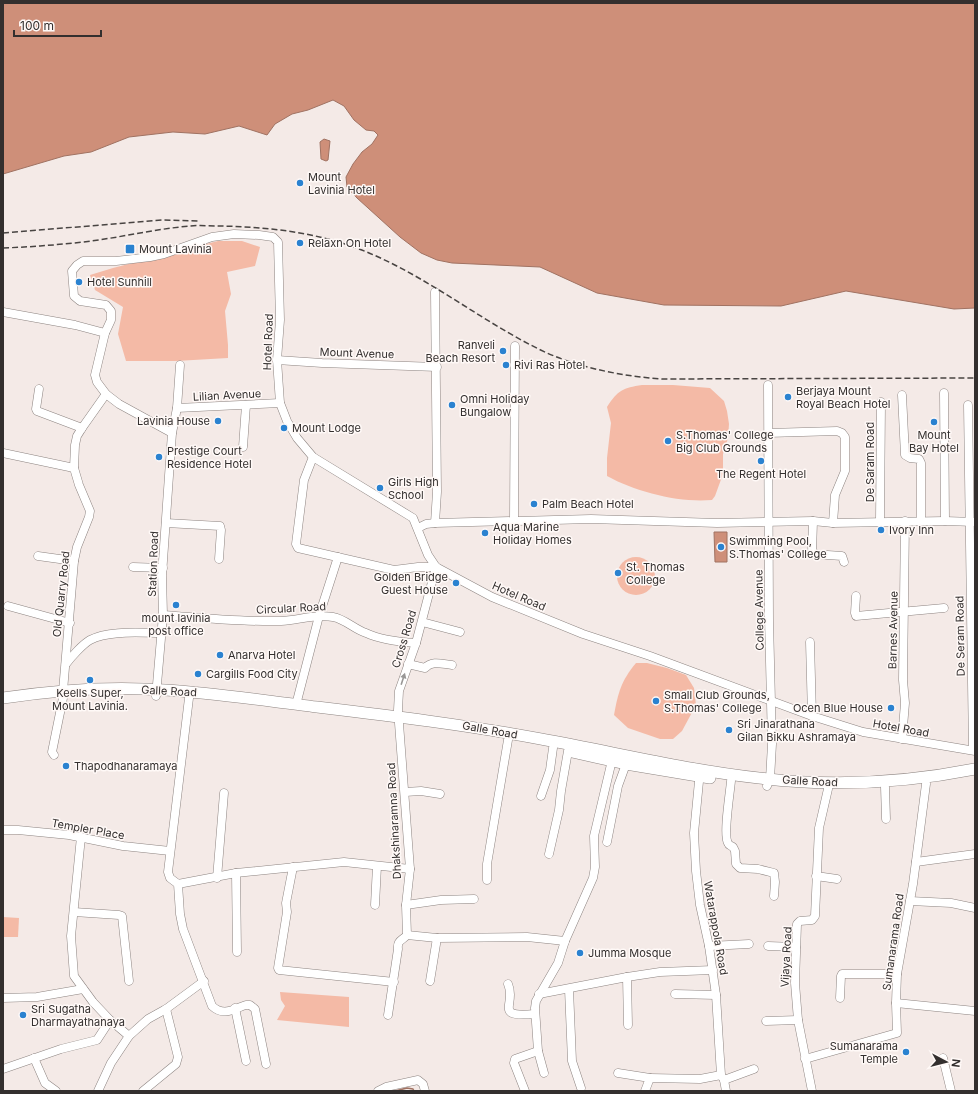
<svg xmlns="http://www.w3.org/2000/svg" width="978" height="1094" font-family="Inter,sans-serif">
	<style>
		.green { fill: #f4baa6 }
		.water { fill: #ce8f79; stroke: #a07262 }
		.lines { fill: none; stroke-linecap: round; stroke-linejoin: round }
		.stream { stroke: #a07262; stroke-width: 1.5 }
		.minor-casing { stroke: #8d8481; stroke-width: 9 }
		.highway-casing { stroke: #8d8481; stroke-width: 12 }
		.minor { stroke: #fff; stroke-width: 8 }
		.highway { stroke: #fff; stroke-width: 11 }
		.rail { stroke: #484442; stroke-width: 1.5; stroke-dasharray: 6 3; stroke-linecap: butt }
		.oneway { fill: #999796 }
		.poi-dot { fill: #2a82d0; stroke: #fff9f7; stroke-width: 1.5 }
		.labels { text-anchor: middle; stroke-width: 3; stroke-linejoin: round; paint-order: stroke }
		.poi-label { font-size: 11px; fill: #332f2e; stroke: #fff9f7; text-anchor: start }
		.street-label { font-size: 11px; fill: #332f2e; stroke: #fff9f7 }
	</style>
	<rect width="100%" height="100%" fill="#f4eae7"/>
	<g class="green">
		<polygon points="218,241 242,241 260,247 255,266 227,272 231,294 225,311 228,345 228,358 176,361 126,361 118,334 123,307 95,290 90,275 113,268"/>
		<path d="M642,385H673L710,388L724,401L727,411L729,424L728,438L723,454V474L715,496L712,500C679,503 636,492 607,476V458L611,423L607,407C618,390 623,388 642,385Z"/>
		<circle cx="636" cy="576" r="19"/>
		<path d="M636,663H647L667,668L686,675L694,688L696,705L682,731L673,739H660L628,728L614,715C618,693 621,681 636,663Z"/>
		<polygon points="3,917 19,918 18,937 3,937"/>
		<polygon points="280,992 349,997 349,1027 277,1020 285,1006 281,1000"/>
	</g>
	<g class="water">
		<polygon points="3,3 975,3 975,308 954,309 846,291 781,306 664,305 597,293 540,267 452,263 437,260 421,253 400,237 357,198 347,187 346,177 353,164 362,152 372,144 378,135 374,131 366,130 354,120 344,106 333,100 308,110 292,114 275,124 267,135 239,126 205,134 173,132 129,137 91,152 64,156 3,174"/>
		<polygon points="324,139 330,141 328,160 326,161 321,159 320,142"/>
		<polygon points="714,532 727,532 727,562 715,562"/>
	</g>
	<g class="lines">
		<polyline class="stream" points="395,1091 407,1088 413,1089 414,1091"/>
		<defs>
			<g id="minor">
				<polyline points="3,312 75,325 105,333"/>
				<polyline points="277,360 322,363 437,367"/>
				<polyline points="39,389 36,409 37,411 82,428"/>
				<polyline points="944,393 945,521"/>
				<polyline points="902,395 905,455 910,458 919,459 921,463 921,521"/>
				<polyline points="968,405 973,750"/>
				<polyline points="177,408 280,403"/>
				<polyline points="172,433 119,404 106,394 97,382 95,375 105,333 111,320 111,311 106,305 80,301 74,296 72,271 77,265 83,261 116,261 150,257 164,254 212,237 234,234 259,235 273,237 278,242 280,320 277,360 280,403 287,421 297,438 313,457 413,518 428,555 436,567 492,597 583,634 650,656 812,716 863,732 975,751"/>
				<polyline points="768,433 837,431 842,433 845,437 845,471 835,495 833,523"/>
				<polyline points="243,447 246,405"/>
				<polyline points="3,453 74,468"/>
				<polyline points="313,457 304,480 296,544 298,548 394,570 418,567 436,567"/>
				<polyline points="514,520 515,346"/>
				<polyline points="813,521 812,553 813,554 842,556 844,562"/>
				<polyline points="880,522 881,402"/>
				<polyline points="166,523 220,526 221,530 219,559"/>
				<polyline points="435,523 437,492 435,292"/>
				<polyline points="418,528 426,524 435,523 591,519 717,523 813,521 833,523 945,521 975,522"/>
				<polyline points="38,556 74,561"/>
				<polyline points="133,567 163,568"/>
				<polyline points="856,596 855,613 856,616 944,608"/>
				<polyline points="8,606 70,623"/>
				<path d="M163,615C202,618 242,622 281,621C299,620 315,614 333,617C345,619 354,629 366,633C381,640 400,642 416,643"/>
				<polyline points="422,622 460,632"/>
				<polyline points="810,642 812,716"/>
				<path d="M66,664C71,657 83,644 90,640C108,630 141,633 161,633"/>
				<path d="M408,664L425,668C432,660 442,664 452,665"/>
				<polyline points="63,691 74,561 77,547 89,517 90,511 79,485 74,468 75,445 77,436 82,428 106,394"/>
				<polyline points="156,696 163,615 162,575 172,433 177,408 180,365"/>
				<path d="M189,698L168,872L170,878L178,884L180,914L183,929L212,1006C224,1017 233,1009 246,1005H250L255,1009L266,1064"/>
				<polyline points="297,701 319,616 338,557"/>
				<polyline points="902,739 905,703 903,680 905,521"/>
				<polyline points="54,755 52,752 63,698"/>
				<polyline points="700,771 694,833 696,871 700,905 709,946 716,995 721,1075 724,1080 726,1091"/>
				<path d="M731,781C730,793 723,835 728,843C729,846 730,845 733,847L735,851L736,864L740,868L758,869L774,873L775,882L774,896"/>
				<polyline points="767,786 770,779 772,744 769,620 768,385"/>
				<polyline points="885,787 886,819"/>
				<polyline points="405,792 421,791 440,794"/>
				<polyline points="541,796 550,770 553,748"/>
				<polyline points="3,830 18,830 69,835 123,846 170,851"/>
				<polyline points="81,837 71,936 74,976 93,1002 110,1020 129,1036"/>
				<polyline points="607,842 618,786 626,764"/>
				<polyline points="549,854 559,810 561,791 568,751"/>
				<polyline points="916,862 975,854"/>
				<polyline points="293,867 286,903 287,912 278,968 279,970 394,982"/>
				<polyline points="236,873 237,952"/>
				<polyline points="816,876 837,879"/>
				<polyline points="217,878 224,793"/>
				<polyline points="487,880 487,864 508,740"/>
				<polyline points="178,884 236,873 344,862 410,869"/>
				<polyline points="910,901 951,903 975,908"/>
				<polyline points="375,905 377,866"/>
				<polyline points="406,905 441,900 474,899"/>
				<polyline points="74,912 119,915 122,916 129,981"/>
				<polyline points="407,935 437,938 527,937 565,941"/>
				<polyline points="709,946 749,944"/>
				<polyline points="768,946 796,947"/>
				<polyline points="627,977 628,1025"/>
				<polyline points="430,981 437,938"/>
				<path d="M508,984C517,1004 492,1018 535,1014"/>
				<polyline points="569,989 572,1061 581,1088"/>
				<polyline points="539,994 627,977 660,972 713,970"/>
				<polyline points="675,994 716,995"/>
				<polyline points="3,998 37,997 83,989"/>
				<polyline points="840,998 841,976 842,974 897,974"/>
				<polyline points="896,1003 975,1011"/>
				<polyline points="235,1008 246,1061"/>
				<path d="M388,1015L398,949C397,940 402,941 407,935L406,905L410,869L398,710L399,691L416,643L436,567"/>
				<polyline points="766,1021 798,1020"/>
				<polyline points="34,1058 45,1083 56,1091"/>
				<polyline points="943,1058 951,1091"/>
				<polyline points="805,1059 897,1033 896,1003 897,974 913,884 926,784"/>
				<polyline points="3,1069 61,1049 97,1040 110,1020"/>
				<polyline points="544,1073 538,1051 535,1008 536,1001 558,963 565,941 593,878 595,867 594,836 613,756"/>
				<polyline points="618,1073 650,1078"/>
				<polyline points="724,1080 754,1069"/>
				<polyline points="98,1091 111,1063 129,1036 148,1019 166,1009 204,981"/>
				<polyline points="143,1091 176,1064 178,1057 166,1009"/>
				<polyline points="378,1091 386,1087 418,1080 423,1084 425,1091"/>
				<polyline points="525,1091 514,1063 515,1059 538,1051"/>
				<polyline points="645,1091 650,1078 700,1079 721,1075"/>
				<polyline points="812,1091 798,1020 795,983 797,924 800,921 812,920 815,916 819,828 828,789"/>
			</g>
			<g id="highway">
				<path d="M3,698C56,690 111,686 165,690C216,693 266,701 317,707C392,716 467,725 541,739C614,752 686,770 759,778C831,787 904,783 975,769"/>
				<polyline points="572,752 626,764 710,778"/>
			</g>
		</defs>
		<use href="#minor" class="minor-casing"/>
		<use href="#highway" class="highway-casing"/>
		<use href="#minor" class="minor"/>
		<use href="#highway" class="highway"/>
		<g class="rail">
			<polyline points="3,233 162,220 200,221"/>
			<path d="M3,248C30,247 56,245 83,242C119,238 154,229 190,226C200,225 211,226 221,226C263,227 305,231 345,244C419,268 478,321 547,353C584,369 623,376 662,379L975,378"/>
		</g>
	</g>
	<defs><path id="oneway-solid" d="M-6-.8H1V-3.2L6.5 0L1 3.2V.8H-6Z"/></defs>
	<use class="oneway" href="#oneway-solid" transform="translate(403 679) rotate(-72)"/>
	<g class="poi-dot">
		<circle cx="300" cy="183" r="4"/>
		<circle cx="300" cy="243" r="4"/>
		<rect x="125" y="244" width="10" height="10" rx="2"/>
		<circle cx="79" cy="282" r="4"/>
		<circle cx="503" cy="351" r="4"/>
		<circle cx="506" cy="365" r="4"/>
		<circle cx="788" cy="397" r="4"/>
		<circle cx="452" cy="405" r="4"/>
		<circle cx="218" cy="421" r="4"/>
		<circle cx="934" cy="422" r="4"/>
		<circle cx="284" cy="428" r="4"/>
		<circle cx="668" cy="441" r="4"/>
		<circle cx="159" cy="457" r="4"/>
		<circle cx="761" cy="461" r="4"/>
		<circle cx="380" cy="488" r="4"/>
		<circle cx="534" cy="504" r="4"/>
		<circle cx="881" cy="530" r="4"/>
		<circle cx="485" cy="533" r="4"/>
		<circle cx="721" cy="547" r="4"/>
		<circle cx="618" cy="573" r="4"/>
		<circle cx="456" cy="583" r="4"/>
		<circle cx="176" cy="605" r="4"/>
		<circle cx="220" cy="655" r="4"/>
		<circle cx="198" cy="674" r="4"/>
		<circle cx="90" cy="680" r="4"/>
		<circle cx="656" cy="701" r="4"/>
		<circle cx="891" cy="708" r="4"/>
		<circle cx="729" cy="730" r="4"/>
		<circle cx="66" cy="766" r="4"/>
		<circle cx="580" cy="953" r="4"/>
		<circle cx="23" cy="1015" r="4"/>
		<circle cx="906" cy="1052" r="4"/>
	</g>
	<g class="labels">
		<g class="poi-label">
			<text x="308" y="181">Mount<tspan x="308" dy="13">Lavinia Hotel</tspan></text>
			<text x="308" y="247">Relaxn On Hotel</text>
			<text x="139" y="253">Mount Lavinia</text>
			<text x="87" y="286">Hotel Sunhill</text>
			<text x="495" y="349" text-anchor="end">Ranveli<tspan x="495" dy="13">Beach Resort</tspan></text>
			<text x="514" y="369">Rivi Ras Hotel</text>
			<text x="796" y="395">Berjaya Mount<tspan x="796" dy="13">Royal Beach Hotel</tspan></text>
			<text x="460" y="403">Omni Holiday<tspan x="460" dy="13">Bungalow</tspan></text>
			<text x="210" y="425" text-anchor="end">Lavinia House</text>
			<text x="292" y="432">Mount Lodge</text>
			<text x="676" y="439">S.Thomas' College<tspan x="676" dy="13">Big Club Grounds</tspan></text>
			<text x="934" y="439" text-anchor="middle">Mount<tspan x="934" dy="13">Bay Hotel</tspan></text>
			<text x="167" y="455">Prestige Court<tspan x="167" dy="13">Residence Hotel</tspan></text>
			<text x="761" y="478" text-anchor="middle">The Regent Hotel</text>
			<text x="388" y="486">Girls High<tspan x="388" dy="13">School</tspan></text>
			<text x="542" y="508">Palm Beach Hotel</text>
			<text x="493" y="531">Aqua Marine<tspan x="493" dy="13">Holiday Homes</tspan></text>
			<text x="889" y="534">Ivory Inn</text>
			<text x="729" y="545">Swimming Pool,<tspan x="729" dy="13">S.Thomas' College</tspan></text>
			<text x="626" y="571">St. Thomas<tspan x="626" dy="13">College</tspan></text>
			<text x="448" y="581" text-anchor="end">Golden Bridge<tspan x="448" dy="13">Guest House</tspan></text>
			<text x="176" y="622" text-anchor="middle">mount lavinia<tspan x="176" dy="13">post office</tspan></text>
			<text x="228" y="659">Anarva Hotel</text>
			<text x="206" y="678">Cargills Food City</text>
			<text x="90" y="697" text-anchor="middle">Keells Super,<tspan x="90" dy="13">Mount Lavinia.</tspan></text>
			<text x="664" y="699">Small Club Grounds,<tspan x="664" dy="13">S.Thomas' College</tspan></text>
			<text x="883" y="712" text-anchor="end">Ocen Blue House</text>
			<text x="737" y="728">Sri Jinarathana<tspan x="737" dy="13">Gilan Bikku Ashramaya</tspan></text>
			<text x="74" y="770">Thapodhanaramaya</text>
			<text x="588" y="957">Jumma Mosque</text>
			<text x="31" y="1013">Sri Sugatha<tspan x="31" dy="13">Dharmayathanaya</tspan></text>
			<text x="898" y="1050" text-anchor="end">Sumanarama<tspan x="898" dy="13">Temple</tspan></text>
		</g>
		<g class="street-label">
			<text transform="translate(268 342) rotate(-88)" y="4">Hotel Road</text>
			<text transform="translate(357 353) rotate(2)" y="4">Mount Avenue</text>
			<text transform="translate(227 395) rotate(-3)" y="4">Lilian Avenue</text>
			<text transform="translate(870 462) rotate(-90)" y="4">De Saram Road</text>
			<text transform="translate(153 564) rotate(-88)" y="4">Station Road</text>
			<text transform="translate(61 594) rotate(-84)" y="4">Old Quarry Road</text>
			<text transform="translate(519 596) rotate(23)" y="4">Hotel Road</text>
			<text transform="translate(291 608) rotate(-3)" y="4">Circular Road</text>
			<text transform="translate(759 610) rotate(-91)" y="4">College Avenue</text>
			<text transform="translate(893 630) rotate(-89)" y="4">Barnes Avenue</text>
			<text transform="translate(960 636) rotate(-91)" y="4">De Seram Road</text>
			<text transform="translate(404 639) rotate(-73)" y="4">Cross Road</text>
			<text transform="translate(169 691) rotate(3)" y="4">Galle Road</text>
			<text transform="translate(901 728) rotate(10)" y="4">Hotel Road</text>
			<text transform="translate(490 730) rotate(10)" y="4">Galle Road</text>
			<text transform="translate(810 781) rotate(3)" y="4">Galle Road</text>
			<text transform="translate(394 821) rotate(-93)" y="4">Dhakshinaramna Road</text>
			<text transform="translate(88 829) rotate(10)" y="4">Templer Place</text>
			<text transform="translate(716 928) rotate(80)" y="4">Watarappola Road</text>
			<text transform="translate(893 942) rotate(-82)" y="4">Sumanarama Road</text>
			<text transform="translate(786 957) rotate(-87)" y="4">Vijaya Road</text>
		</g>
	</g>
	<rect width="978" height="1094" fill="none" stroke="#332f2e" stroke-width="8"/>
	<g transform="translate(946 1062) rotate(97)" stroke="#fff9f7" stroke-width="3" paint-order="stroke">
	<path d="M0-3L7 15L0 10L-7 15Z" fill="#332f2e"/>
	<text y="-6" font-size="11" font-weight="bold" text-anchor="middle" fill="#332f2e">N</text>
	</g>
	<path d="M14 30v6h87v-6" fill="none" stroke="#332f2e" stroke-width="2"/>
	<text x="20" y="30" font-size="12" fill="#332f2e" stroke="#fff9f7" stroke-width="3" paint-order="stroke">100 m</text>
</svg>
